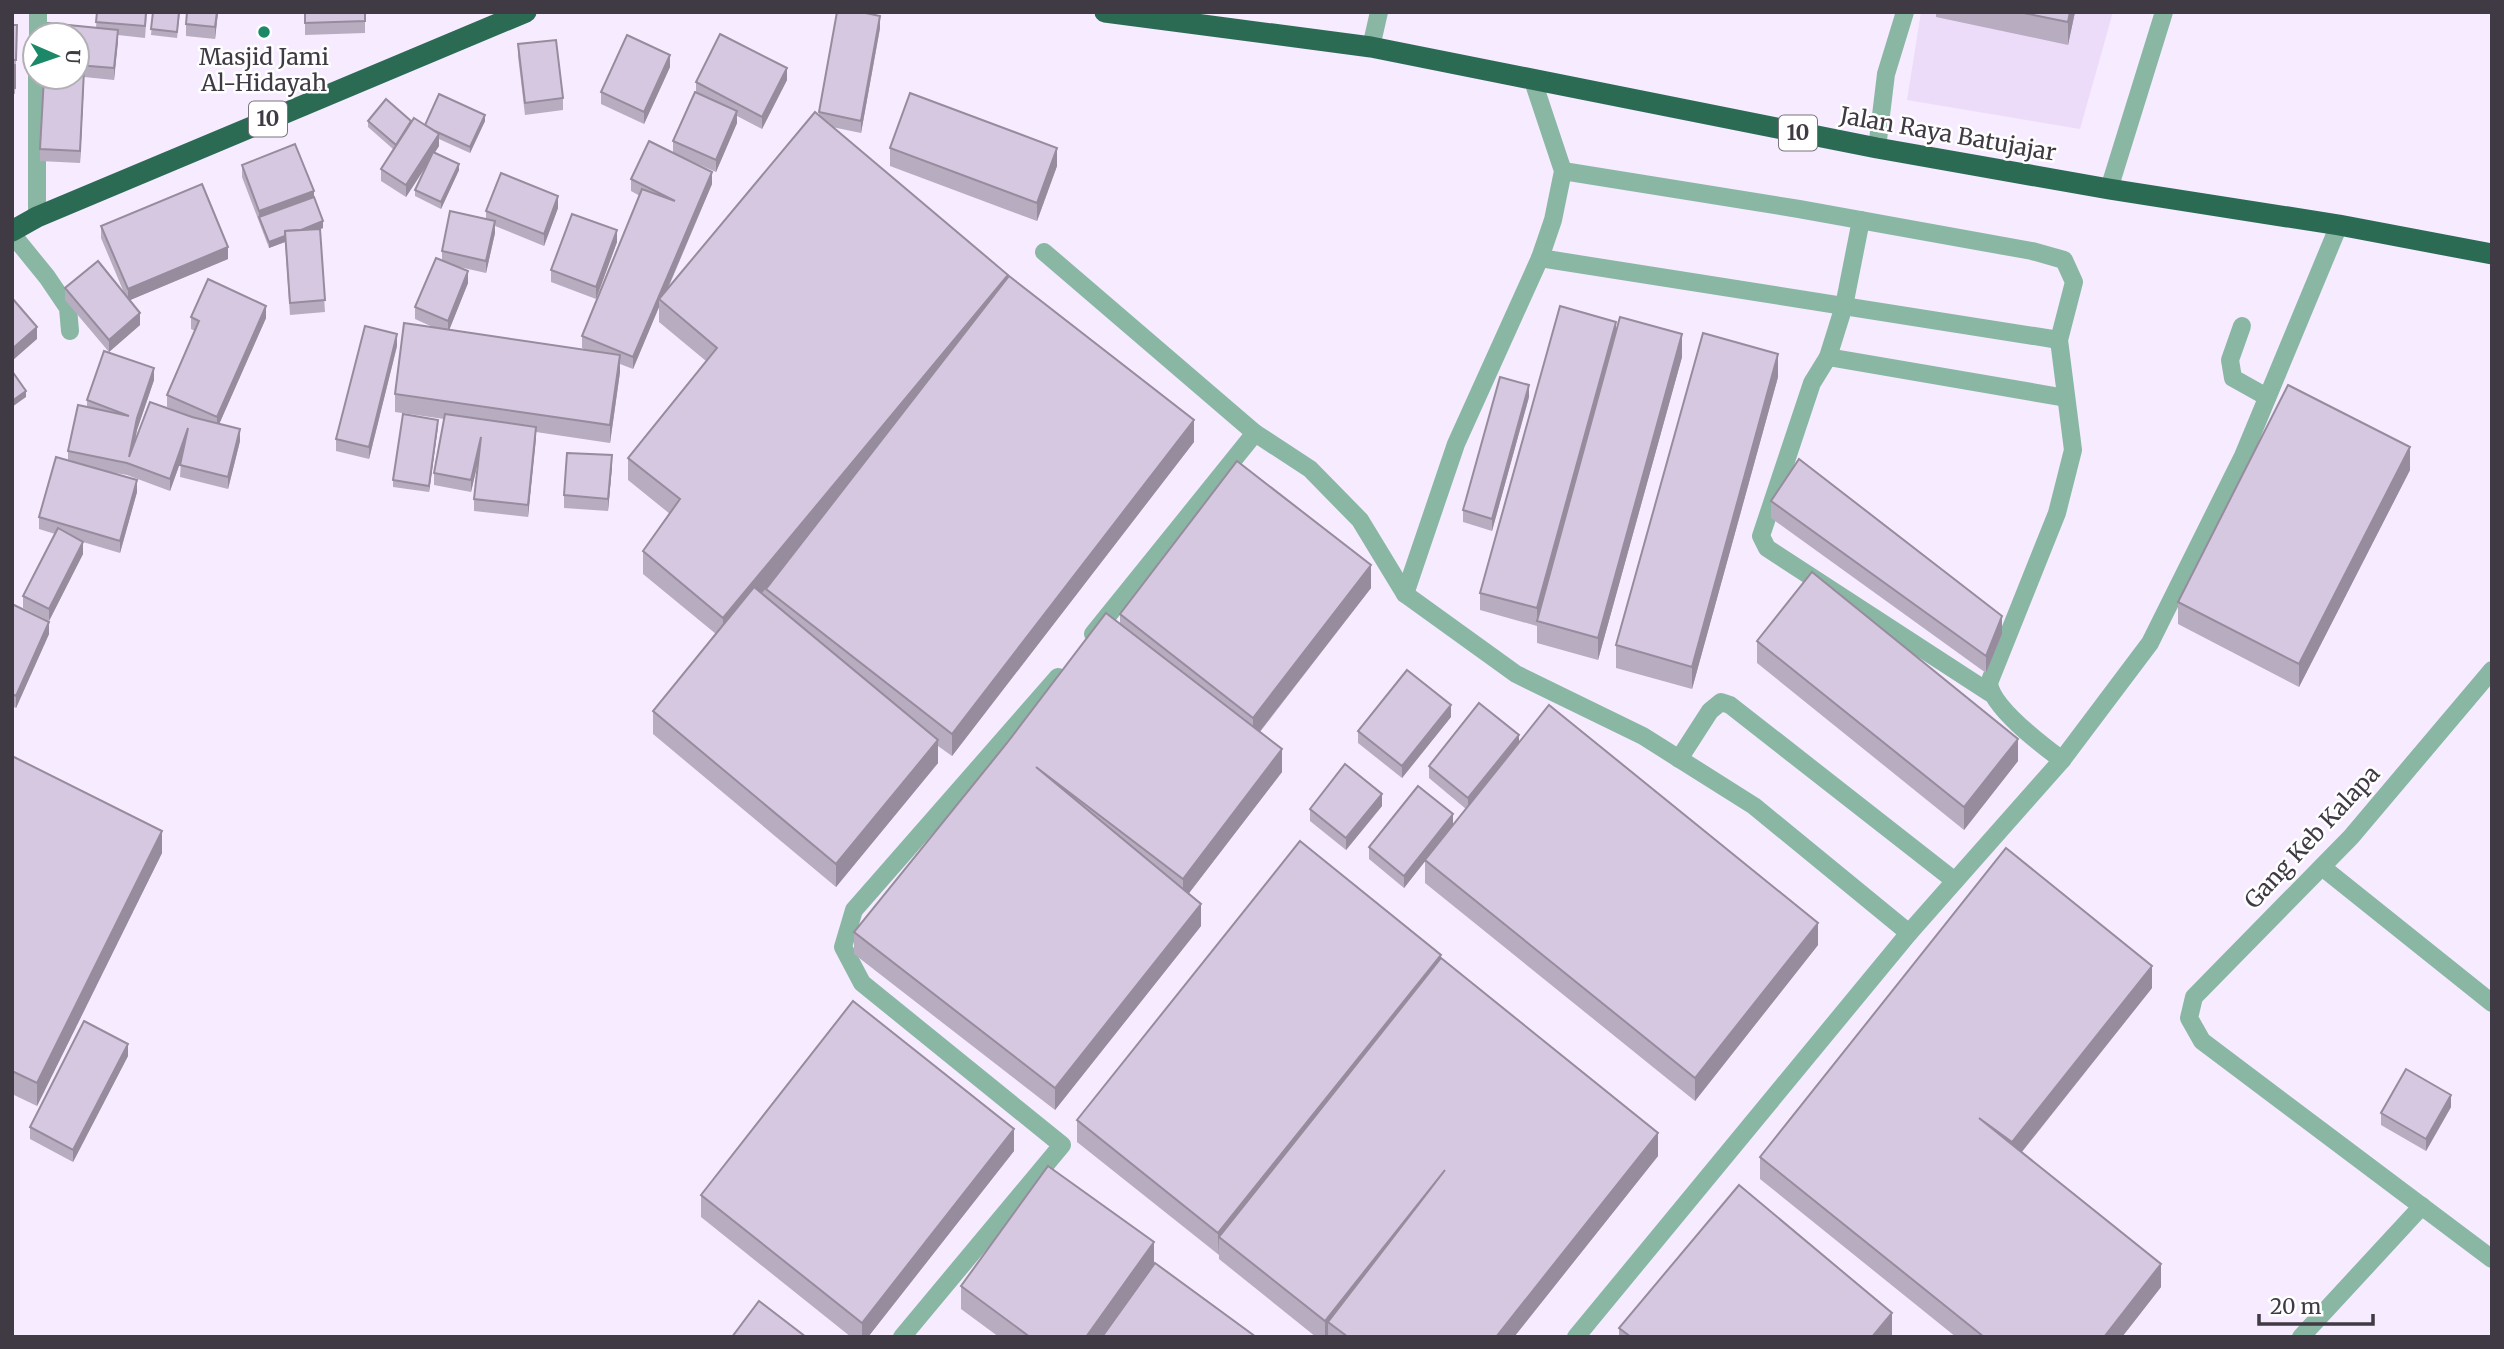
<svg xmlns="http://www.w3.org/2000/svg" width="2504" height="1349" font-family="Merriweather,serif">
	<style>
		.built { fill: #eddbfa }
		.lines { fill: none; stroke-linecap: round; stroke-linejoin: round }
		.lane { stroke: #89b7a3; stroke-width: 18 }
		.street { stroke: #89b7a3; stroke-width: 18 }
		.highway { stroke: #2b6b54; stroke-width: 21 }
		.wall { fill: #b8acc1 }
		.shaded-wall { fill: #968c9d }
		.building { fill: #d6c8e0; stroke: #968c9d; stroke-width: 2 }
		.poi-dot { fill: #1b8967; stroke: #fff; stroke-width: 2.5 }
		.labels { text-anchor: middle; stroke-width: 5; stroke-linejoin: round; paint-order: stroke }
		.shield { fill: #fff; stroke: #79757b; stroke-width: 2 }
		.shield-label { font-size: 21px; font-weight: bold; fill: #3f3a43 }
		.poi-label { font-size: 23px; fill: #3f3a43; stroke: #fff }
		.street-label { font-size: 23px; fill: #3f3a43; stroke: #fff }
	</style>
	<rect width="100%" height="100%" fill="#f6ebff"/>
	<polygon class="built" points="1921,12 2113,12 2080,129 1907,100"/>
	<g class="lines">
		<g class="lane">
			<polyline points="1533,81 1563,171 1553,220 1540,258 2059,340"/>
			<path d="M1563,171L1799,209L2032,251L2064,260L2074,282L2059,340L2073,450L2057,513L1989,683C1992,708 2042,745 2062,760L1909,933L1576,1337"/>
			<polyline points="2109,189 2164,12"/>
			<polyline points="1044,252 1255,433 1310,469 1360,520 1405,594 1516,674 1643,736 1754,806 1909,933"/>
			<polyline points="2242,326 2230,360 2233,378 2267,397"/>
			<polyline points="1828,357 1844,306 1861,220"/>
			<polyline points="1405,594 1456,444 1540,258"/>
			<polyline points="1093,634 1255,433"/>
			<polyline points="1990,693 1767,548 1761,536 1812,383 1828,357 2066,398"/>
			<polyline points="1679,759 1710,711 1721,702 1730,705 1955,881"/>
			<polyline points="2062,760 2150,643 2243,456 2339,225"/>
			<polyline points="902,1337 1062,1145 862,983 843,947 854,910 1058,677"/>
		</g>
		<g class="street">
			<polyline points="38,35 38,12"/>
			<polyline points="1371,47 1379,12"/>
			<polyline points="37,77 37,217"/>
			<polyline points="1877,148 1886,74 1905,12"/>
			<polyline points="12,234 47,277 68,308 70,331"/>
			<polyline points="2492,670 2351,837 2194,997 2189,1018 2202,1041 2492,1259"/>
			<polyline points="2322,867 2492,1003"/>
			<polyline points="2301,1337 2422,1206"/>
		</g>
		<g class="highway">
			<polyline points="1105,12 1371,47 1877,148 2109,189 2339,225 2492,254"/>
			<polyline points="12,231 37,217 526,12"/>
		</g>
	</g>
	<g class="wall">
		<polygon points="97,12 147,12 145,38 118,35 114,80 84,77 80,163 40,161 40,149 77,77 77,35 96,28"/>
		<polygon points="153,12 180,12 177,38 151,35"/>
		<polygon points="218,12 215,39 186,36 186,24"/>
		<polygon points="305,12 365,12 365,33 305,35"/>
		<polygon points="1936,12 2075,12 2068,45 1936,17"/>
		<polygon points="12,25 17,25 15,94 12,94"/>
		<polygon points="880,28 861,133 832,127 1008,278 1194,442 952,756 938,746 938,763 836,887 653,734 653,711 716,634 643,574 643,551 670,514 628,480 628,458 706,361 659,322 659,307 633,369 620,364 620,372 610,443 536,432 528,517 474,511 474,499 478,462 471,492 434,485 434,473 444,419 395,412 395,394 435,328 415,319 415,307 442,261 442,251 486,219 486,211 558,208 544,246 495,226 495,233 486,273 455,266 468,283 449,330 586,350 582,348 582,336 640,196 631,191 631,179 712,184 667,291 819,116 819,112"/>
		<polygon points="518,44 563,98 563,110 525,115 518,56"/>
		<polygon points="670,67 644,124 601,104 601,92"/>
		<polygon points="787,80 762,129 737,116 737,123 716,172 673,153 673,141 696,93 696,82"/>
		<polygon points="368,121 411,121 425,125 485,121 470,153 439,139 439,146 435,152 459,170 441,209 415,196 415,190 427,165 406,197 381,181 381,169 393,149 368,127"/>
		<polygon points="890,148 1057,166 1037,221 890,166"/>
		<polygon points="242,165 314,197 323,228 320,229 325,312 290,315 285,242 269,248 242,177"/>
		<polygon points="101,226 228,259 130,300 140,325 109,352 65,300 65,288 125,295 101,238"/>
		<polygon points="617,242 596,299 551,282 551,270"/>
		<polygon points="191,317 266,318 219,424 240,441 228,489 180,477 181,461 170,491 127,475 105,471 137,492 120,553 83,542 83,554 49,621 23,608 23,596 55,534 39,529 39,517 68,460 68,451 87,407 87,400 154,380 137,430 135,441 183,414 167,407 167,395 195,331 191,329"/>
		<polygon points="1616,333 1682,357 1598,660 1537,643 1537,626 1480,610 1480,593"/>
		<polygon points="397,346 369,459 336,451 336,439"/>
		<polygon points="1778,377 1692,689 1616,668 1616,645"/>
		<polygon points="1529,397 1492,531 1463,522 1463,510"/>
		<polygon points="438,426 429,492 393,487 393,480"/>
		<polygon points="612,467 608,511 564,508 564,495"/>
		<polygon points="2410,470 2299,687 2178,624 2178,602"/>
		<polygon points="1771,501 2002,634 1986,673 1771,518"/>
		<polygon points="1371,588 1260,732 1282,772 1189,893 1201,926 1055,1110 854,954 854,932 1120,624 1120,614"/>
		<polygon points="12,604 49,634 16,708 12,706"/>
		<polygon points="1757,641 2018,761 1964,830 1757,663"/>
		<polygon points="1451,717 1402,778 1358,743 1358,731"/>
		<polygon points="1519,743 1818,945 1695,1101 1425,883 1425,861 1404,888 1369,859 1369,847 1453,825 1466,809 1429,778 1429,766"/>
		<polygon points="12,756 162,853 37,1106 12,1094"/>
		<polygon points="1382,806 1346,850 1310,821 1310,809"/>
		<polygon points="1441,958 1658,1156 1514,1337 1316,1337 1219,1259 1219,1255 1077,1142 1077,1120"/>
		<polygon points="2152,988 2022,1152 2161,1287 2122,1337 1956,1337 1760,1179 1760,1157"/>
		<polygon points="128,1056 73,1162 30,1139 30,1127"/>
		<polygon points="2451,1107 2426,1151 2381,1125 2381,1113"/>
		<polygon points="1014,1151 868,1337 851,1337 701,1217 701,1195"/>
		<polygon points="1154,1265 1256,1337 999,1337 961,1309 961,1286"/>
		<polygon points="1619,1328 1892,1336 1891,1337 1619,1337"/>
	</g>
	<g class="shaded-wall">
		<polygon points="217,12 218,12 215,39 215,27"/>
		<polygon points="2070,12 2075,12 2068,45 2068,22"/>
		<polygon points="880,16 880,28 861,133 861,121"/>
		<polygon points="118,30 118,42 114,80 114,68"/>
		<polygon points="670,55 670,67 644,124 644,112"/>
		<polygon points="787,68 787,80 762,129 762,117"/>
		<polygon points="84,70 84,82 80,163 80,151"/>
		<polygon points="737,111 737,123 716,172 716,160"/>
		<polygon points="485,115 485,121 470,153 470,147"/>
		<polygon points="439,134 439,146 406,197 406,185"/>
		<polygon points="1057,148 1057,166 1037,221 1037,203"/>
		<polygon points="459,164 459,170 441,209 441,202"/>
		<polygon points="712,172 712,184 662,301 659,299 659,307 633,369 633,357"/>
		<polygon points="314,191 314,203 259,217 259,223 259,211"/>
		<polygon points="558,196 558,208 544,246 544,234"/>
		<polygon points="323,221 323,228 286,242 285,236"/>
		<polygon points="495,221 495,233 486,273 486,261"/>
		<polygon points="617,230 617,242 596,299 596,287"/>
		<polygon points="285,236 285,242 269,248 269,242"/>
		<polygon points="228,247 228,259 128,301 128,289"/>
		<polygon points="468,271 468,283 448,333 448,321"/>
		<polygon points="1008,275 1008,297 723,640 723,618"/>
		<polygon points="266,306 266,318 217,429 217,417"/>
		<polygon points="140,313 140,325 109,352 109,340"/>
		<polygon points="1616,322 1616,339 1537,621 1537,626 1537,608"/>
		<polygon points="37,327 37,339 12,361 12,349"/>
		<polygon points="397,334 397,346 369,459 369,447"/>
		<polygon points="1682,334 1682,357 1598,660 1598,638"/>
		<polygon points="1778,354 1778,377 1692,689 1692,667"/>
		<polygon points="620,355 620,372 610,443 610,425"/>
		<polygon points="154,368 154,380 137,430 130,464 129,457 137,418"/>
		<polygon points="1529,385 1529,397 1492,531 1492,519"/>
		<polygon points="26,391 26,397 12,407 12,401"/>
		<polygon points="438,420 438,426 429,492 429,486"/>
		<polygon points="1194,420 1194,442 952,756 952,734"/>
		<polygon points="536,427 536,439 528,517 528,505"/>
		<polygon points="188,428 188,440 170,491 170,479"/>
		<polygon points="240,429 240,441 228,489 228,477"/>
		<polygon points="481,437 481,449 471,492 471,480"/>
		<polygon points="2410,447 2410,470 2299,687 2299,664"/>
		<polygon points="612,455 612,467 608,511 608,499"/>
		<polygon points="137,480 137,492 120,553 120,541"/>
		<polygon points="83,542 83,554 49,621 49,609"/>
		<polygon points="1371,565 1371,588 1253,740 1253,718"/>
		<polygon points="2002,616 2002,634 1986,673 1986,656"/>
		<polygon points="49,622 49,634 16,708 16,696"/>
		<polygon points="1451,705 1451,717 1402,778 1402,766"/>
		<polygon points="1519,735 1519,747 1468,810 1468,798"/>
		<polygon points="2018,739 2018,761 1964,830 1964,807"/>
		<polygon points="938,740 938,763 836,887 836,864"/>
		<polygon points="1282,749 1282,772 1183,901 1183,879"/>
		<polygon points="1382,794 1382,806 1346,850 1346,838"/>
		<polygon points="1453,814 1453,826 1404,888 1404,876"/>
		<polygon points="162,831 162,853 37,1106 37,1083"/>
		<polygon points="1201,904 1201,926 1055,1110 1055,1088"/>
		<polygon points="1818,923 1818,945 1695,1101 1695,1078"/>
		<polygon points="1441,955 1441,977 1219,1237 1218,1256 1218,1233"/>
		<polygon points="2152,966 2152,988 2012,1164 2012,1142"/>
		<polygon points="128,1044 128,1056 73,1162 73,1150"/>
		<polygon points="2451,1095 2451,1107 2426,1151 2426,1139"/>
		<polygon points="1014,1129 1014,1151 868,1337 862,1337 862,1323"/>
		<polygon points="1658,1133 1658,1156 1514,1337 1496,1337"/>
		<polygon points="1445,1170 1328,1322 1328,1337 1325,1337 1325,1321"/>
		<polygon points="1154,1242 1154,1265 1102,1337 1086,1337"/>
		<polygon points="2161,1264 2161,1287 2122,1337 2104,1337"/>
		<polygon points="1892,1313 1892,1336 1891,1337 1872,1337"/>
	</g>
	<g class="building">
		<polygon points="97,12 146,12 145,26 96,22"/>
		<polygon points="153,12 179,12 177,32 151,29"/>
		<polygon points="187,12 217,12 215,27 186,24"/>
		<polygon points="305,12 365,12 365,21 305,23"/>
		<polygon points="837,12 861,12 880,16 861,121 819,112"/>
		<polygon points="2019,12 2070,12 2068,22"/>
		<polygon points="48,23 118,30 114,68 77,65 77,35 47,35"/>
		<polygon points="12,25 17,25 16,60 12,60"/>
		<polygon points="720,34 787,68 762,117 696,82"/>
		<polygon points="627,35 670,55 644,112 601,92"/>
		<polygon points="556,40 563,98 525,103 518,44"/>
		<rect x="12" y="65" width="3" height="23"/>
		<polygon points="77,70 84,70 80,151 40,149 44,77 77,77"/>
		<polygon points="695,92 737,111 716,160 673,141"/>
		<polygon points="910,93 1057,148 1037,203 890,148"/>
		<polygon points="439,94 485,115 470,147 435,131 425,125"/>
		<polygon points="386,99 411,121 396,145 368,121"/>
		<polygon points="815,112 1008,275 723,618 643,551 680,499 628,458 717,348 659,299"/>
		<polygon points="414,118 439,134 406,185 381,169"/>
		<polygon points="649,141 712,172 633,357 582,336 642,189 675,201 631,179"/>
		<polygon points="295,144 314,191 259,211 242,165"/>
		<polygon points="433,152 459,164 441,202 415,190"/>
		<polygon points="501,173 558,196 544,234 486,211"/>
		<polygon points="202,184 228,247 128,289 101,226"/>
		<polygon points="314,197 323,221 301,230 285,231 285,236 269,242 259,217"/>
		<polygon points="450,211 495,221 486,261 442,251"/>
		<polygon points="572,214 617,230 596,287 551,270"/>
		<polygon points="320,229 325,300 290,303 285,231"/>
		<polygon points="436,258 468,271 448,321 415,307"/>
		<polygon points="98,261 140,313 109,340 65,288"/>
		<polygon points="1009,276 1194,420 952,734 766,589"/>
		<polygon points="208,279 266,306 217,417 167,395 199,321 191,317"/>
		<polygon points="12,298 37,327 12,349"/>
		<polygon points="1560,306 1616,322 1537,608 1480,593"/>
		<polygon points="1620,317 1682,334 1598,638 1537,621"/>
		<polygon points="404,323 620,355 610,425 395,394"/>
		<polygon points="365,326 397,334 369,447 336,439"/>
		<polygon points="1703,333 1778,354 1692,667 1616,645"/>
		<polygon points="104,351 154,368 137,418 129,457 150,402 192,417 240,429 228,477 180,465 188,428 170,479 127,463 68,451 78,405 129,416 87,400"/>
		<polygon points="12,371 26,391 12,401"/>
		<polygon points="1500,377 1529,385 1492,519 1463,510"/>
		<polygon points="2288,385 2410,447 2299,664 2178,602"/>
		<polygon points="403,414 438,420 429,486 393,480"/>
		<polygon points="445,414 536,427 528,505 474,499 481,437 471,480 434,473"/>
		<polygon points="567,453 612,455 608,499 564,495"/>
		<polygon points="56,457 137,480 120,541 39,517"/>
		<polygon points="1799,459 2002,616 1986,656 1771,501"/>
		<polygon points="1237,461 1371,565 1253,718 1120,614"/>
		<polygon points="58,528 83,542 49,609 23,596"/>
		<polygon points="1812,572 2018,739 1964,807 1757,641"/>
		<polygon points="754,587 938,740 836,864 653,711"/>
		<polygon points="12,604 49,622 16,696 12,694"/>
		<polygon points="1106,613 1282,749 1183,879 1036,767 1201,904 1055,1088 854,932 1007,743"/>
		<polygon points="1407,670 1451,705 1402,766 1358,731"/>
		<polygon points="1479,703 1519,735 1468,798 1429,766"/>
		<polygon points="1549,705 1818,923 1695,1078 1425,860"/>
		<polygon points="12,756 162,831 37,1083 12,1071"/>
		<polygon points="1345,764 1382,794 1346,838 1310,809"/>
		<polygon points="1418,786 1453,814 1404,876 1369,847"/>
		<polygon points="1300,841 1441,955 1218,1233 1077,1120"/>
		<polygon points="2006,848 2152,966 2012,1142 1979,1118 2161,1264 2104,1337 1984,1337 1760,1157"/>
		<polygon points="1441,958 1658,1133 1496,1337 1348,1337 1328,1322 1445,1170 1325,1321 1219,1237"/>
		<polygon points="853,1001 1014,1129 862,1323 701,1195"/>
		<polygon points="84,1021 128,1044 73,1150 30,1127"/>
		<polygon points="2406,1069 2451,1095 2426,1139 2381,1113"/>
		<polygon points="1048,1166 1154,1242 1086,1337 1030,1337 961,1286"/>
		<polygon points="1739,1185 1892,1313 1872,1337 1631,1337 1619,1328"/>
		<polygon points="1155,1263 1256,1337 1102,1337"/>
		<polygon points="759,1301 806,1337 732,1337"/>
	</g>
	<circle class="poi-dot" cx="264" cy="32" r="7"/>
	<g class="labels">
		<g class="shield">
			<rect x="249" y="101.5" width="38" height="35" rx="5"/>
			<rect x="1779" y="115.5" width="38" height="35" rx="5"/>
		</g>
		<g class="shield-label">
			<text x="268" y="126">10</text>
			<text x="1798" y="140">10</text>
		</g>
		<g class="poi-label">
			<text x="264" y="65">Masjid Jami<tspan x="264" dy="26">Al-Hidayah</tspan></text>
		</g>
		<g class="street-label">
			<text transform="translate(1948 134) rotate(10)" y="8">Jalan Raya Batujajar</text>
			<text transform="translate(2312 837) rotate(-47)" y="8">Gang Keb Kalapa</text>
		</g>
	</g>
	<rect width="2504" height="1349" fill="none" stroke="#3f3a43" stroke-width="28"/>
	<g transform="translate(56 56) rotate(92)"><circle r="33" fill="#ffffff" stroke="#b2b0b4" stroke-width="2"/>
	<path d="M0-5L12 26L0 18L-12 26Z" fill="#1b8967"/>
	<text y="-10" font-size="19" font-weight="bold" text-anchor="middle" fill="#3f3a43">U</text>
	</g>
	<path d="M2259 1314v10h114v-10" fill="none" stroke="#3f3a43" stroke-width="3.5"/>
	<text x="2270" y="1314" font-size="21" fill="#3f3a43" stroke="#ffffff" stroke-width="5" paint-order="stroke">20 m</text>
</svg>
